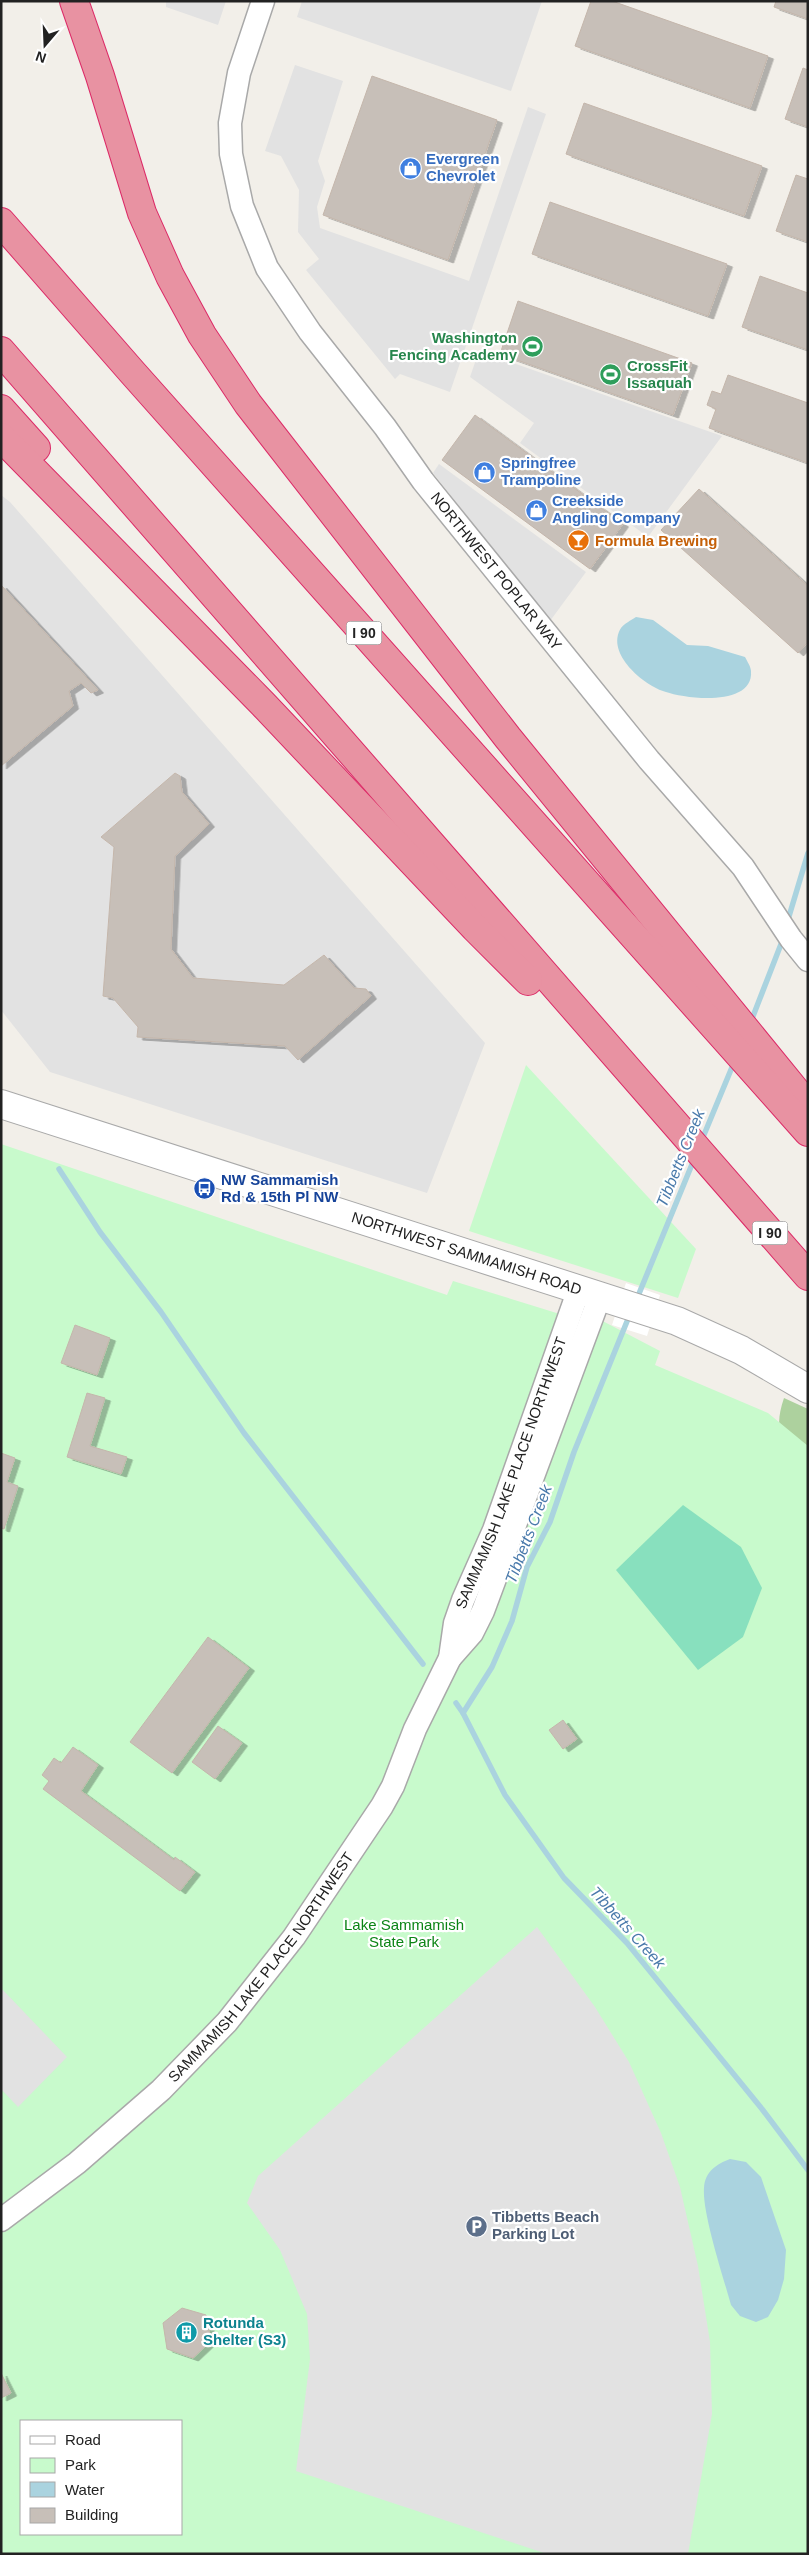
<svg xmlns="http://www.w3.org/2000/svg" width="809" height="2555" font-family="Helvetica,sans-serif">
	<style>
		.forest { fill: #add19e }
		.park { fill: #c8facc; fill-rule: evenodd }
		.pitch { fill: #88e0be }
		.parking { fill: #e2e2e2; fill-rule: evenodd }
		.water { fill: #aad3df }
		.pier { fill: #fff }
		.lines { fill: none; stroke-linecap: round; stroke-linejoin: round }
		.stream { stroke: #aad3df; stroke-width: 5.5 }
		.building { fill: #c7bfb8; stroke: #c4b6ab; filter: url(#shadow) }
		.minor-casing { stroke: #a9a9a9; stroke-width: 25 }
		.tertiary-casing { stroke: #a9a9a9; stroke-width: 30 }
		.motorway-casing { stroke: #dc2a67; stroke-width: 30 }
		.minor { stroke: #fff; stroke-width: 22 }
		.tertiary { stroke: #fff; stroke-width: 28 }
		.motorway { stroke: #e892a2; stroke-width: 28 }
		.labels { text-anchor: middle; stroke-width: 4.5; stroke-linejoin: round; paint-order: stroke }
		.shield { fill: #fff; stroke: #646464; stroke-width: 1 }
		.shield-label { font-size: 14px; font-weight: bold; fill: #222 }
		.shop-label { font-size: 15px; font-weight: bold; fill: #366cbe; stroke: #fff; text-anchor: start }
		.leisure-label { font-size: 15px; font-weight: bold; fill: #27864d; stroke: #fff; text-anchor: end }
		.food-label { font-size: 15px; font-weight: bold; fill: #c56008; stroke: #fff; text-anchor: start }
		.street-label { font-size: 15px; fill: #222; stroke: #fff }
		.transit-label { font-size: 15px; font-weight: bold; fill: #164399; stroke: #fff; text-anchor: start }
		.park-label { font-size: 15px; fill: #0c8416; stroke: #fff }
		.service-label { font-size: 15px; font-weight: bold; fill: #4e5e75; stroke: #fff; text-anchor: start }
		.culture-label { font-size: 15px; font-weight: bold; fill: #0d838f; stroke: #fff; text-anchor: start }
		.water-label { font-size: 16px; font-style: italic; fill: #4a7aab; stroke: #fff }
	</style>
	<defs>
		<filter id="shadow"><feDropShadow dx="5.5" dy="3" stdDeviation="0" flood-color="#0004"/></filter>
	</defs>
	<rect width="100%" height="100%" fill="#f2efe9"/>
	<path class="forest" d="M784,1398L808,1409V1473C786,1443 771,1436 784,1398Z"/>
	<g class="park">
		<polygon points="526,1065 696,1249 678,1298 469,1231"/>
		<path d="M1,1144L447,1295L453,1281L563,1315L593,1316L660,1351L655,1365L768,1413L808,1446V2554H1ZM21,2421H181V2534H21Z"/>
	</g>
	<polygon class="pitch" points="683,1505 741,1547 762,1588 743,1637 698,1670 616,1570"/>
	<g class="parking">
		<polygon points="166,1 226,1 218,25 166,7"/>
		<polygon points="302,1 542,1 511,91 297,17"/>
		<polygon points="295,65 343,81 318,161 325,181 317,207 320,228 469,281 528,107 546,114 450,392 400,374 395,379 306,270 319,259 298,232 299,190 281,156 265,151"/>
		<polygon points="479,351 722,436 648,537 520,443 534,423 470,377"/>
		<polygon points="439,464 586,572 550,621 433,473"/>
		<path d="M1,495L10,502L485,1043L427,1193L50,1072L1,1010V766L73,706L69,691L81,683L91,693L98,690L1,585ZM175,773L180,776L182,792L208,824L175,856L171,949L193,978L284,985L324,955L354,988L366,989L371,996L298,1060L285,1046L137,1037L138,1027L113,998L103,996L114,847L101,837Z"/>
		<polygon points="537,1927 595,2007 629,2062 661,2133 680,2187 698,2266 710,2342 712,2414 688,2554 547,2554 296,2471 310,2359 307,2314 280,2250 247,2203 258,2176"/>
		<polygon points="1,1988 67,2057 18,2107 1,2089"/>
	</g>
	<g class="water">
		<path d="M636,617L653,620L687,645L708,646L745,657C747,661 751,667 751,671C754,707 686,699 666,692C644,686 605,653 621,628C624,624 631,620 636,617Z"/>
		<path d="M730,2159L746,2162L761,2177L786,2250L784,2279L778,2300L768,2317L756,2322L740,2316L731,2305C724,2279 702,2213 704,2188C705,2171 717,2164 730,2159Z"/>
	</g>
	<polygon class="pier" points="626,1283 660,1295 647,1336 612,1325"/>
	<g class="lines">
		<g class="stream">
			<polyline points="787,923 808,853"/>
			<polyline points="750,1024 783,939"/>
			<polyline points="701,1142 735,1060"/>
			<polyline points="59,1169 100,1232 161,1312 244,1433 423,1664"/>
			<polyline points="636,1301 695,1157"/>
			<polyline points="630,1314 574,1452 550,1522 527,1567 512,1621 492,1667 463,1713 505,1795 564,1878 627,1943 762,2109 808,2170"/>
			<polyline points="456,1703 463,1713"/>
		</g>
	</g>
	<g class="building">
		<polygon points="591,1 612,1 768,56 750,108 575,46"/>
		<polygon points="776,1 808,1 808,19 774,7"/>
		<polygon points="803,68 808,70 808,127 785,119"/>
		<polygon points="372,76 497,120 448,260 323,215"/>
		<polygon points="584,103 762,166 744,216 566,154"/>
		<polygon points="796,175 808,179 808,242 776,231"/>
		<polygon points="550,202 727,264 708,316 532,254"/>
		<polygon points="760,276 808,293 808,350 742,327"/>
		<polygon points="518,301 692,363 673,415 500,354"/>
		<polygon points="728,375 808,403 808,463 709,428 716,409 707,405 712,391 721,394"/>
		<polygon points="475,415 623,524 590,569 442,460"/>
		<polygon points="699,489 808,586 808,642 798,653 661,530"/>
		<polygon points="1,585 98,690 91,693 81,683 69,691 73,706 1,766"/>
		<polygon points="175,773 180,776 182,792 209,824 175,856 171,949 193,978 284,985 324,955 354,988 366,989 371,996 298,1060 285,1046 137,1037 138,1027 113,998 103,996 114,847 101,837"/>
		<polygon points="75,1325 110,1338 97,1375 61,1363"/>
		<polygon points="87,1393 105,1398 90,1446 127,1457 121,1474 67,1457"/>
		<polygon points="1,1453 15,1458 7,1482 18,1486 4,1529 1,1528"/>
		<polygon points="208,1637 249,1668 172,1773 130,1742"/>
		<polygon points="563,1720 577,1739 563,1749 549,1730"/>
		<polygon points="218,1726 242,1743 215,1779 192,1762"/>
		<polygon points="73,1747 98,1765 81,1791 174,1860 175,1857 195,1872 180,1891 43,1789 49,1781 42,1775 54,1758 61,1763"/>
		<polygon points="182,2308 206,2315 211,2341 193,2358 167,2349 163,2323"/>
		<polygon points="1,2373 11,2393 1,2398"/>
	</g>
	<g class="lines">
		<defs>
			<g id="minor">
				<path id="s1" d="M263,1L239,73L230,123L231,154L242,206L267,268L310,332L385,427L423,481L649,760L743,867L791,939L808,960"/>
				<polyline points="450,1658 472,1633 483,1611 600,1296"/>
				<path id="s2" d="M1,2220L77,2163L161,2090L227,2022L294,1937L382,1806L393,1786L415,1729L450,1658L455,1623L463,1600L494,1530L579,1289"/>
			</g>
			<g id="tertiary">
				<path id="s3" d="M1,1104L677,1321L741,1350L808,1389"/>
			</g>
			<g id="motorway">
				<polyline points="74,1 100,76 142,213 170,276 202,335 248,404 508,738 808,1106"/>
				<polyline points="1,222 132,372 808,1132"/>
				<polyline points="1,351 808,1276"/>
				<polyline points="1,409 36,448"/>
				<polyline points="1,437 263,704 475,928 528,981"/>
			</g>
		</defs>
		<use href="#minor" class="minor-casing"/>
		<use href="#tertiary" class="tertiary-casing"/>
		<use href="#motorway" class="motorway-casing"/>
		<use href="#minor" class="minor"/>
		<use href="#tertiary" class="tertiary"/>
		<use href="#motorway" class="motorway"/>
	</g>
	<defs>
		<symbol id="shop-disc" viewBox="-11 -11 22 22"><circle r="9.5" fill="#3f7fe0" stroke="#fff"/><path d="M-5-2.5h2.3a2.7 3.5 0 0 1 5.4 0H5L5.5 6h-11ZM-1.5-2.5h3a1.5 2.3 0 0 0-3 0Z" fill="#fff"/></symbol>
		<symbol id="stadium-disc" viewBox="-11 -11 22 22"><circle r="9.5" fill="#2e9e5b" stroke="#fff"/><path d="M0-5a6.5 5 0 1 0 0 10a6.5 5 0 1 0 0-10ZM-3.5-1.8h7v3.6h-7Z" fill="#fff"/></symbol>
		<symbol id="bar-disc" viewBox="-11 -11 22 22"><circle r="9.5" fill="#e8710a" stroke="#fff"/><path d="M-6-5H6L.8 .8V4.5H3.5V6h-7V4.5H-.8V.8Z" fill="#fff"/></symbol>
		<symbol id="bus-disc" viewBox="-11 -11 22 22"><circle r="9.5" fill="#1a4fb4" stroke="#fff"/><path d="M-5-6H5V4H4V6H2V4H-2V6H-4V4H-5ZM-3.5-4V0h7V-4ZM-3.5 1.2v1.5H-2V1.2ZM2 1.2v1.5H3.5V1.2Z" fill="#fff"/></symbol>
		<symbol id="parking-disc" viewBox="-11 -11 22 22"><circle r="9.5" fill="#5c6f8a" stroke="#fff"/><path d="M-3.5-5.5H1a3.5 3.5 0 0 1 0 7H-1V5.5H-3.5ZM-1-3.4V-.6H.8a1.4 1.4 0 0 0 0-2.8Z" fill="#fff"/></symbol>
		<symbol id="building-disc" viewBox="-11 -11 22 22"><circle r="9.5" fill="#0f9aa8" stroke="#fff"/><path d="M-4-6H4V6H1V3H-1V6H-4ZM-2.5-4.3h1.7v1.8h-1.7ZM.8-4.3h1.7v1.8H.8ZM-2.5-1h1.7V.8h-1.7ZM.8-1h1.7V.8H.8Z" fill="#fff"/></symbol>
	</defs>
	<g fill-rule="evenodd">
		<use href="#shop-disc" x="398" y="156" width="25" height="25"/>
		<use href="#stadium-disc" x="520" y="334" width="25" height="25"/>
		<use href="#stadium-disc" x="598" y="362" width="25" height="25"/>
		<use href="#shop-disc" x="472" y="460" width="25" height="25"/>
		<use href="#shop-disc" x="524" y="498" width="25" height="25"/>
		<use href="#bar-disc" x="566" y="528" width="25" height="25"/>
		<use href="#bus-disc" x="192" y="1176" width="25" height="25"/>
		<use href="#parking-disc" x="464" y="2214" width="25" height="25"/>
		<use href="#building-disc" x="174" y="2320" width="25" height="25"/>
	</g>
	<g class="labels">
		<g class="shield">
			<rect x="346.5" y="621.5" width="35" height="23" rx="4"/>
			<rect x="752.5" y="1221.5" width="35" height="23" rx="4"/>
		</g>
		<g class="shield-label">
			<text x="364" y="638">I 90</text>
			<text x="770" y="1238">I 90</text>
		</g>
		<g class="shop-label">
			<text x="426" y="164">Evergreen<tspan x="426" dy="17">Chevrolet</tspan></text>
			<text x="501" y="468">Springfree<tspan x="501" dy="17">Trampoline</tspan></text>
			<text x="552" y="506">Creekside<tspan x="552" dy="17">Angling Company</tspan></text>
		</g>
		<g class="leisure-label">
			<text x="517" y="343">Washington<tspan x="517" dy="17">Fencing Academy</tspan></text>
			<text x="627" y="371" text-anchor="start">CrossFit<tspan x="627" dy="17">Issaquah</tspan></text>
		</g>
		<g class="food-label">
			<text x="595" y="546">Formula Brewing</text>
		</g>
		<g class="street-label">
			<text dy="5" stroke="none"><textPath href="#s1" startOffset="658">NORTHWEST POPLAR WAY</textPath></text>
			<text dy="5" stroke="none"><textPath href="#s3" startOffset="489">NORTHWEST SAMMAMISH ROAD</textPath></text>
			<text dy="5" stroke="none"><textPath href="#s2" startOffset="926">SAMMAMISH LAKE PLACE NORTHWEST</textPath></text>
			<text dy="5" stroke="none"><textPath href="#s2" startOffset="365">SAMMAMISH LAKE PLACE NORTHWEST</textPath></text>
		</g>
		<g class="transit-label">
			<text x="221" y="1185">NW Sammamish<tspan x="221" dy="17">Rd &amp; 15th Pl NW</tspan></text>
		</g>
		<g class="park-label">
			<text x="404" y="1930">Lake Sammamish<tspan x="404" dy="17">State Park</tspan></text>
		</g>
		<g class="service-label">
			<text x="492" y="2222">Tibbetts Beach<tspan x="492" dy="17">Parking Lot</tspan></text>
		</g>
		<g class="culture-label">
			<text x="203" y="2328">Rotunda<tspan x="203" dy="17">Shelter (S3)</tspan></text>
		</g>
		<g class="water-label">
			<text transform="translate(680 1158) rotate(-68)" y="6">Tibbetts Creek</text>
			<text transform="translate(528 1534) rotate(-69)" y="6">Tibbetts Creek</text>
			<text transform="translate(628 1927) rotate(48)" y="6">Tibbetts Creek</text>
		</g>
	</g>
	<rect width="809" height="2555" fill="none" stroke="#222222" stroke-width="5"/>
	<rect x="20" y="2420" width="162" height="115" fill="#ffffff" stroke="#a7a7a7"/>
	<rect x="30" y="2436" width="25" height="8" fill="#ffffff" stroke="#a7a7a7"/>
	<text x="65" y="2445" font-size="15" fill="#222222">Road</text>
	<rect x="30" y="2458" width="25" height="15" fill="#c8facc" stroke="#a7a7a7"/>
	<text x="65" y="2470" font-size="15" fill="#222222">Park</text>
	<rect x="30" y="2482" width="25" height="15" fill="#aad3df" stroke="#a7a7a7"/>
	<text x="65" y="2495" font-size="15" fill="#222222">Water</text>
	<rect x="30" y="2508" width="25" height="15" fill="#c7bfb8" stroke="#a7a7a7"/>
	<text x="65" y="2520" font-size="15" fill="#222222">Building</text>
	<g transform="translate(45 45) rotate(199)" stroke="#ffffff" stroke-width="4" paint-order="stroke">
	<path d="M0-4L9 19L0 12L-9 19Z" fill="#222222"/>
	<text y="-8" font-size="14" font-weight="bold" text-anchor="middle" fill="#222222">N</text>
	</g>
</svg>
